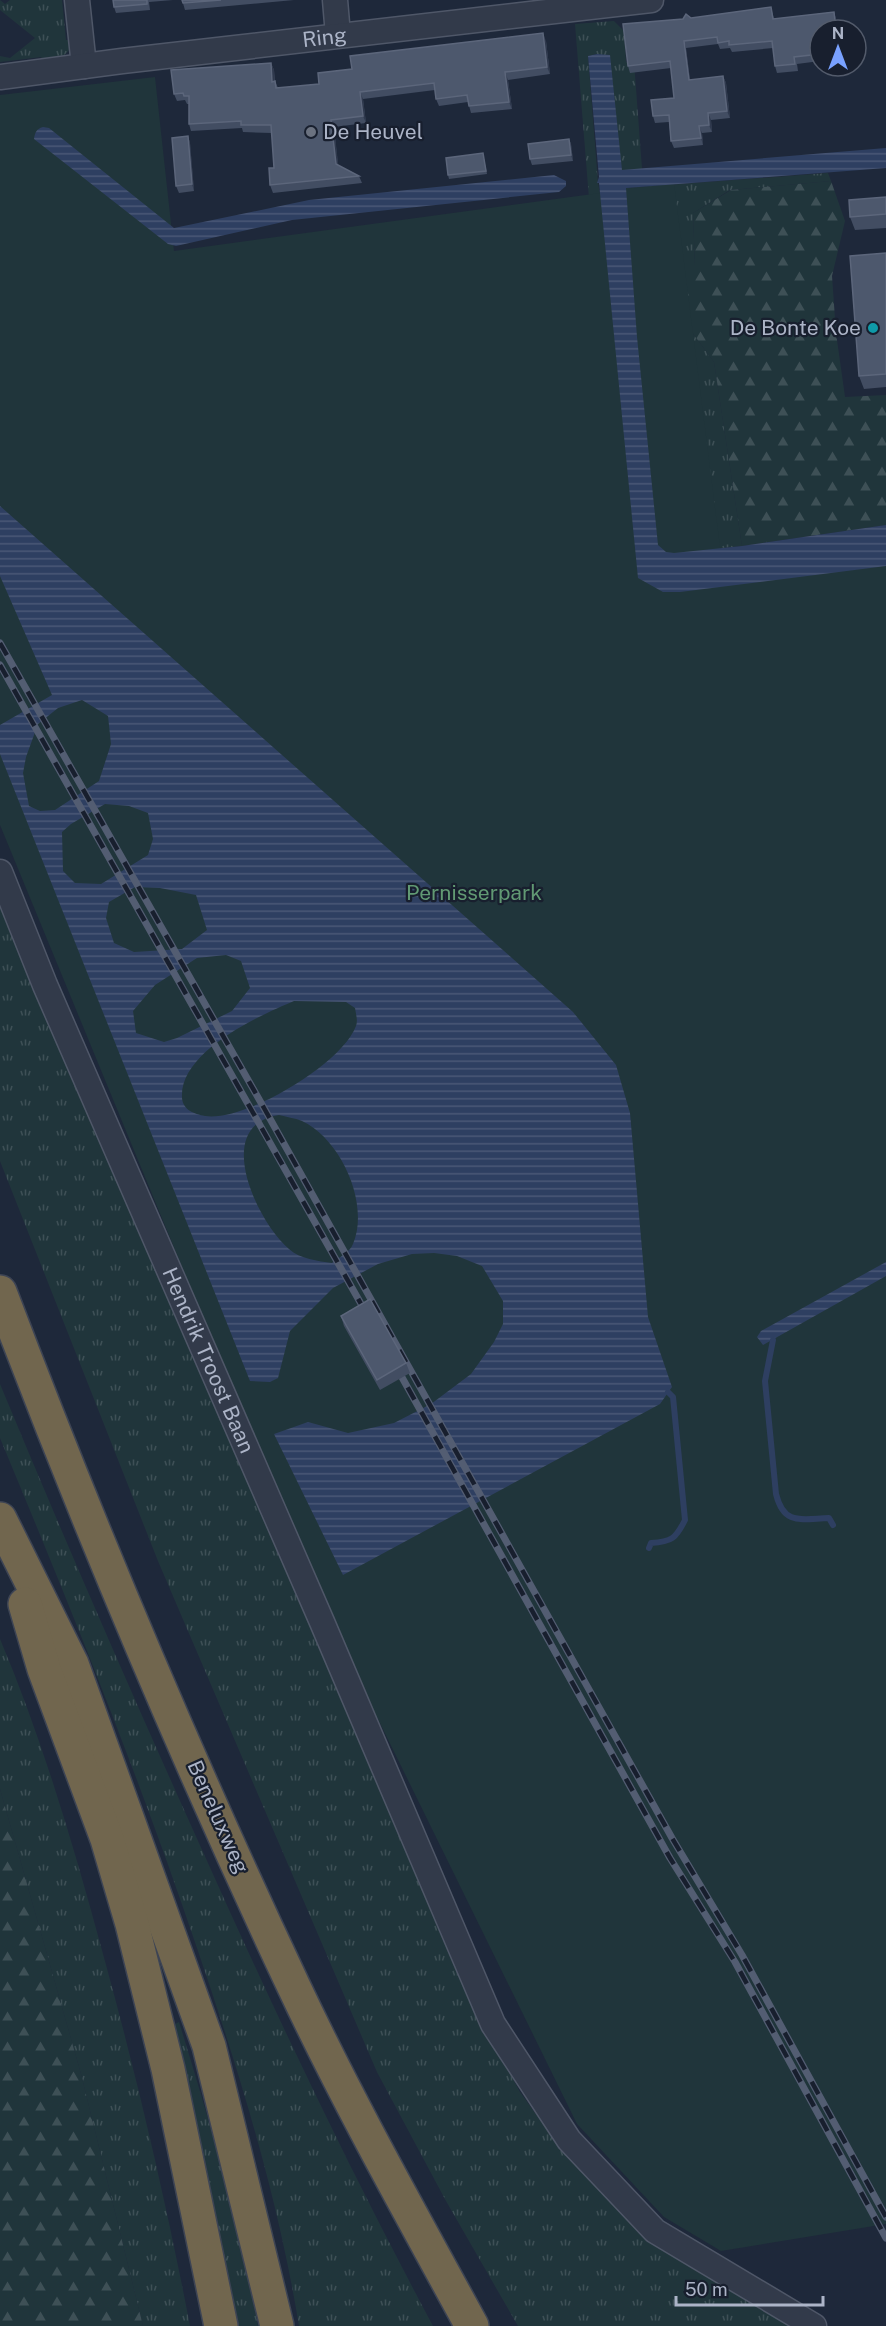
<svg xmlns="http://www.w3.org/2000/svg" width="886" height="2326" font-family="'Public Sans',sans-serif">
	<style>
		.grass { fill: url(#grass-tufts) }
		.forest { fill: url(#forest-firs) }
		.green { fill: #20353b }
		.water { fill: url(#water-rules); fill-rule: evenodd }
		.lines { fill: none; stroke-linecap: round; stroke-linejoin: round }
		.stream { stroke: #2e3f61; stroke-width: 6 }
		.minor-casing { stroke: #4f5768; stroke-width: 27 }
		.highway-casing { stroke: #3d4454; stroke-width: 36 }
		.minor { stroke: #323a4a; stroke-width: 24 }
		.highway { stroke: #71664e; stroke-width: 33 }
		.rail-casing { stroke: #535d72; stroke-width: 7 }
		.rail { stroke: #181f2e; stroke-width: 4.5; stroke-dasharray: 14; stroke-linecap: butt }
		.wall { fill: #424d62 }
		.shaded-wall { fill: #2f394d }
		.building { fill: #4d586d; stroke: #5c667b; stroke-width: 1.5 }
		.worship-dot { fill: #6b7280; stroke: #181f2e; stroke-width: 2 }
		.culture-dot { fill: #0f9aa8; stroke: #181f2e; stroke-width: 2 }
		.labels { text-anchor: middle; stroke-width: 4.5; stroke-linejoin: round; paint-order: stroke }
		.street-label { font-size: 21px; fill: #acb4c7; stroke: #181f2e }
		.poi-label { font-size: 21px; fill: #acb4c7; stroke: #181f2e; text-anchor: start }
		.park-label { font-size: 21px; fill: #619973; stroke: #181f2e }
	</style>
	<defs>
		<pattern id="grass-tufts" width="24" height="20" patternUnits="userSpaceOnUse" patternTransform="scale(1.5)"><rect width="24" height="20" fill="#20353b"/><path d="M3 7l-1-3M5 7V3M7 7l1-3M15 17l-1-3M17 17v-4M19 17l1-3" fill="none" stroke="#3e5056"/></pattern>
		<pattern id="forest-firs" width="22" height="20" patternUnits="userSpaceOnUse" patternTransform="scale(1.5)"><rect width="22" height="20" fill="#20353b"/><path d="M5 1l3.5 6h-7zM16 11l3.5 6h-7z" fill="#3e5056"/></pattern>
		<pattern id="water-rules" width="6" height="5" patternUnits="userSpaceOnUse" patternTransform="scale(1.5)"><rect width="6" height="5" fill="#2e3f61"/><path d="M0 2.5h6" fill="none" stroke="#4a5876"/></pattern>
	</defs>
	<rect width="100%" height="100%" fill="#1e283a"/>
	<g class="grass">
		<path d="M0,0L5,4L10,0H62L66,40H72C70,58 57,58 42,61L41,57L0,62V56L10,58L35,38L0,10Z"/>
		<polygon points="614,21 624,31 626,62 634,62 642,169 622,170 597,54 588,56 598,183 683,648 590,211 575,24"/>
		<polygon points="828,173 831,181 730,190 693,213 695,266 677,312 714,362 742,546 713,549 658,545 626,188"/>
		<polygon points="0,906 477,2012 520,2092 564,2153 626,2218 705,2276 797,2326 518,2326 446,2201 377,2072 158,1561 0,1161"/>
		<path d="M0,1384C65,1541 133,1697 203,1852C275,2013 350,2171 433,2326H299C278,2197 239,2071 197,1948C139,1776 70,1606 0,1438Z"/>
		<path d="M0,1639C43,1741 74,1847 103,1954C137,2077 166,2201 190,2326H143L81,2074L0,1789Z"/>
		<path d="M179,2022C210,2122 239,2223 258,2326H235L173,2025Z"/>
	</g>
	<g class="forest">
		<polygon points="831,181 845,221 832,276 836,333 845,397 886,395 886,525 742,546 714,362 677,312 673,272 695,266 693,213 731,190"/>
		<polygon points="0,1789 81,2074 143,2326 0,2326"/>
	</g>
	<polygon class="green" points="155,77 174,251 674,183 722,563 886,531 886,2224 721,2251 664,2217 577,2124 318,1597 0,825 0,95"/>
	<g class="water">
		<polygon points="597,54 610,55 622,170 886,148 886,168 626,188 637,337 658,545 666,552 674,553 742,546 886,525 886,566 680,592 663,592 638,578 599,183 597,183 599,177 588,56"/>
		<path d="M43,127L49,128L174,228L309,200L554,175L566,181V186L559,192L292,220L176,246L168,244L34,139C35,133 36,129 43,127Z"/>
		<path d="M0,506L573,1012L616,1065L630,1113L648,1317L672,1387L660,1404L343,1575L274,1434L308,1422L348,1433L394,1423L431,1404L471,1374L494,1342L503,1324V1301L482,1266L457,1256L434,1253L412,1254L378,1264L333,1288L290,1331L278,1378L270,1382L250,1381L0,754V725L52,695L0,576ZM82,700L108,716L111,744L99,781L55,810L40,811L29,806L23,773L26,757L38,724L58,708ZM105,804L129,806L148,813L153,839L148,855L101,884L75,883L63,871L62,832L71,824ZM135,887L160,888L196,895L207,930L182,949L134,952L114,943L106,918L109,902ZM226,955L241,961L250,988L232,1011L177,1038L164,1042L136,1033L133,1011L155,985L197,958ZM294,1001L346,1002L355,1008C356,1014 358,1021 356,1026C342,1064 245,1122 205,1116C194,1114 183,1110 182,1098C179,1052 258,1016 294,1001ZM279,1115C286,1117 295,1118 302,1121C341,1139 370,1204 353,1244C350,1252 338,1258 332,1263C318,1261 300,1259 289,1249C257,1222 211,1125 279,1115Z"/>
		<polygon points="886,1262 886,1276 763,1345 757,1337 761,1331"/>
	</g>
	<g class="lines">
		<g class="stream">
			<path d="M773,1340L765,1381L776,1494C784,1526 801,1519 829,1518L833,1525"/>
			<path d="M649,1548L651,1543C672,1542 676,1538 685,1520L673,1397L668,1392"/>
		</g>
		<defs>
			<g id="minor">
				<polyline points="77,0 84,66"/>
				<polyline points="335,0 338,35"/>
				<path id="s1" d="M0,77L122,61L651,0"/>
				<path id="s2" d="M0,872L45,985L322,1622L493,2024L569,2140L655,2231L814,2326"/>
			</g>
			<g id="highway">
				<path d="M0,1292C89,1527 187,1760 294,1987C348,2102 411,2214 472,2326"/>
				<polyline points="0,1519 72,1664 209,2046 277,2326"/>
				<polyline points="25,1604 44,1669 107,1839 132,1924 168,2069 221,2326"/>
			</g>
		</defs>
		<use href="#minor" class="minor-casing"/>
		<use href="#highway" class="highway-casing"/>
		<use href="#minor" class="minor"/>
		<use href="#highway" class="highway"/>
		<defs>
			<g id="rail">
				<polyline points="0,643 264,1108 672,1838 742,1955 886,2217"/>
				<polyline points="0,665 369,1318"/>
				<polyline points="394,1363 670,1858 735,1962 886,2238"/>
			</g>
		</defs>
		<use href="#rail" class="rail-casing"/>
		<use href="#rail" class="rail"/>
	</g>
	<g class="wall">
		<polygon points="113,0 173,0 149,2 150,10 116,13 114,7"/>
		<polygon points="182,0 294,0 185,10"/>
		<polygon points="771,7 774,19 834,12 836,19 838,30 820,30 820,61 797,64 798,71 777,73 775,66 773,48 732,52 730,48 720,49 718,44 686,48 690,80 723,76 726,83 730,118 711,120 712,132 702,133 703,145 674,148 671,141 669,122 655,123 653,116 674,98 671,68 630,73 628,66 691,18"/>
		<polygon points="546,41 550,74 508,80 512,109 471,113 468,102 439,106 436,99 435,90 363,99 366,123 334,127 338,165 359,176 362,183 273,193 270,185 274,168 272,133 243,132 242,128 191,131 189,124 189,104 187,104 185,100 177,101 174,94 271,63 274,70 275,81 278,88 319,84 352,69"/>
		<polygon points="188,136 190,143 194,191 179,193 176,186"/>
		<polygon points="569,139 571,144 573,161 532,165 530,159"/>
		<polygon points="483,153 487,174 449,179 448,175"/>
		<polygon points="886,197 886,228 855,230 850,217"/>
		<polygon points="886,253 886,387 864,389 859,376"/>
		<polygon points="341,1316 406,1363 410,1373 380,1390 344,1326"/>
	</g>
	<g class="shaded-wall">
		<polygon points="834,12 836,19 838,30 836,30"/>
		<polygon points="543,33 546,41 550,74 547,67"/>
		<polygon points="684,41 686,48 691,87 689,80"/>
		<polygon points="271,63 274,70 275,89 272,82"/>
		<polygon points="505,72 508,80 512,109 509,102"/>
		<polygon points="723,76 726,83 730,118 727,111"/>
		<polygon points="360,92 363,99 366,123 363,116"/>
		<polygon points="708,113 711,120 712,132 709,125"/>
		<polygon points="331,120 334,127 339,171 336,164"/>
		<polygon points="699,126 702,133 703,145 701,138"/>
		<polygon points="188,136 190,143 194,191 192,184"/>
		<polygon points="569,139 571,144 573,161 571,155"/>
	</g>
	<g class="building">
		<polygon points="113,0 147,0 147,4 114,7"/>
		<polygon points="182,0 221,0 183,3"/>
		<polygon points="771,7 773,19 834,12 836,30 820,30 820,54 794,57 795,64 775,66 772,41 729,45 729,41 718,43 717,37 684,41 689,80 723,76 727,111 708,113 709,125 699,126 701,138 671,141 669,115 653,116 651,100 674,98 670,61 628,66 623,24 683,19 686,14 691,18"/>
		<polygon points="543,33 547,67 505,72 509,102 469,106 467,95 436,99 434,83 360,92 363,116 331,120 336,164 359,176 270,185 269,168 274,168 271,125 241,125 241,121 189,124 189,96 184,96 183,93 174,94 171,70 271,63 272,82 275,81 276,88 319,84 318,73 352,69 350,56"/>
		<polygon points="188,136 192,184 176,186 172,138"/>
		<polygon points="569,139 571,155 530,159 528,144"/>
		<polygon points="483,153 486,171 448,175 446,158"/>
		<polygon points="886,197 886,214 850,217 849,200"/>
		<polygon points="886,253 886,374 859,376 850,256"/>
		<polygon points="370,1299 406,1363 377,1380 341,1316"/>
	</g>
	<circle class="worship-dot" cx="311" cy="132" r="6"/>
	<circle class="culture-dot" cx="873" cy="328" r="6"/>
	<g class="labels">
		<g class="street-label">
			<text dy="7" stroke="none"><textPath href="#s1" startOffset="327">Ring</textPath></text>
			<text dy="7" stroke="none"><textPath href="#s2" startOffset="531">Hendrik Troost Baan</textPath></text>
			<text transform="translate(218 1817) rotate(66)" y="7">Beneluxweg</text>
		</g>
		<g class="poi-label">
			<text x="323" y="139">De Heuvel</text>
			<text x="861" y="335" text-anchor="end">De Bonte Koe</text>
		</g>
		<g class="park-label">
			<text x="474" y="900">Pernisserpark</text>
		</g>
	</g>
	<g transform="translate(838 48)"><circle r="28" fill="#181f2e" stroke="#535b6b" stroke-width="1.5"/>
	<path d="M0-4.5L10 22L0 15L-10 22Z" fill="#79a1ff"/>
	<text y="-9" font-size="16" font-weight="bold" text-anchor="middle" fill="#acb4c7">N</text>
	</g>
	<path d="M676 2296v9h147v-9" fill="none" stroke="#acb4c7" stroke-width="3"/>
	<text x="685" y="2296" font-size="18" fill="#acb4c7" stroke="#181f2e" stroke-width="4.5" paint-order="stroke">50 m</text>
</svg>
